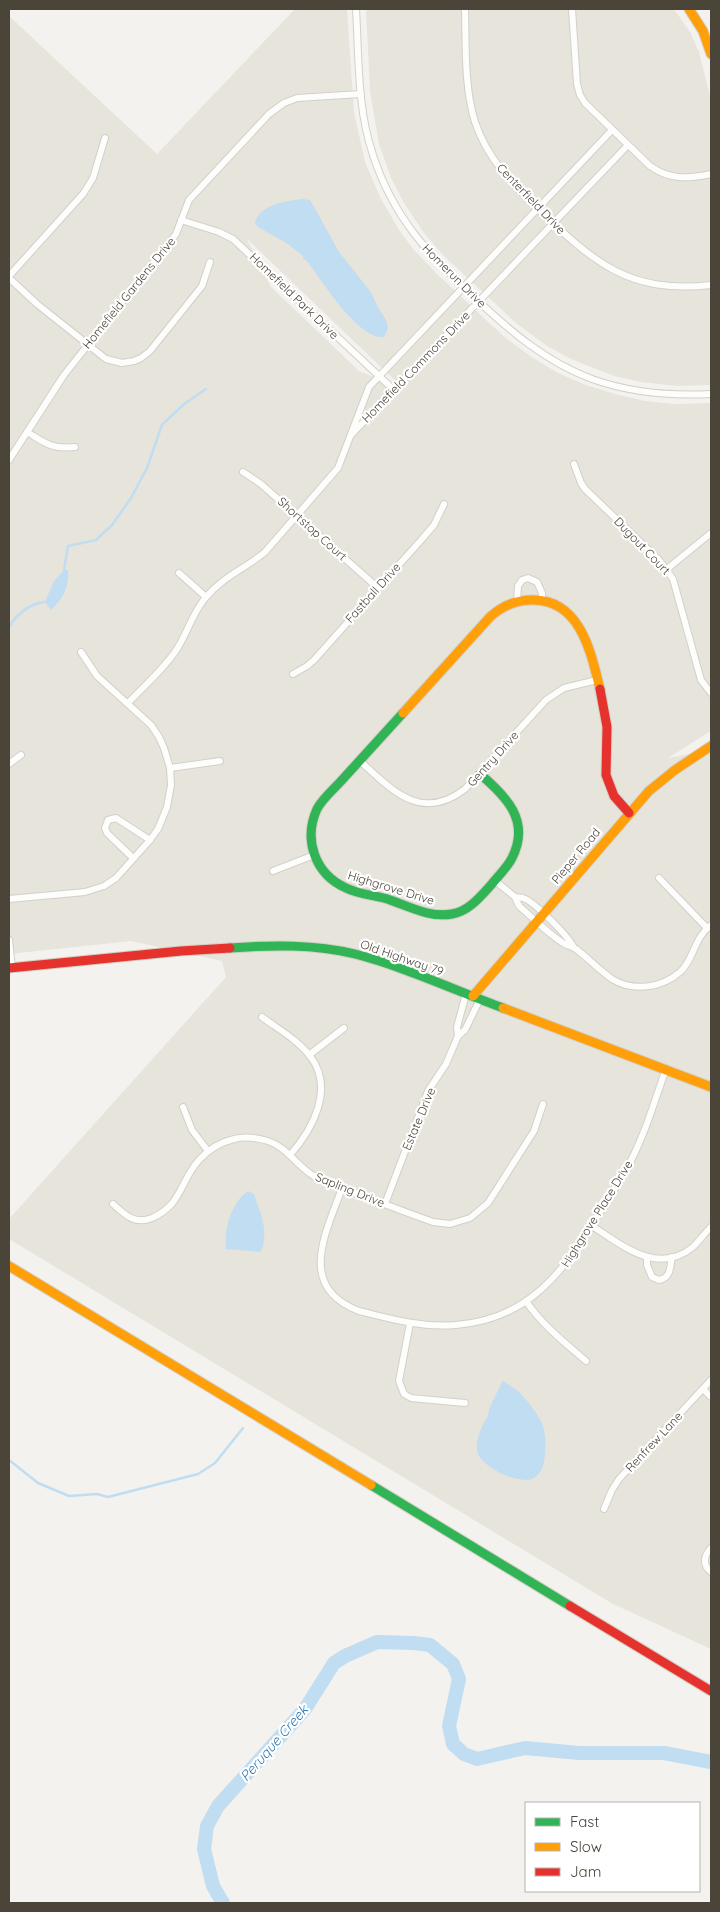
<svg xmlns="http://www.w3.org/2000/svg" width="720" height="1912" font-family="Quicksand,sans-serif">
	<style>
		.residential { fill: #e7e4dc; fill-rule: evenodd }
		.water { fill: #c0ddf1 }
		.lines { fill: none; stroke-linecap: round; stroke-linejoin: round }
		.stream { stroke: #c0ddf1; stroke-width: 2.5 }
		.river { stroke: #c0ddf1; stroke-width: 14 }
		.street-casing { stroke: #d2d0cb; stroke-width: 8 }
		.fast-casing { stroke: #d3cfc5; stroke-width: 11 }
		.slow-casing { stroke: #d3cfc5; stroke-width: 11 }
		.jam-casing { stroke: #d3cfc5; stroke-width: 11 }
		.street { stroke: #fdfdfc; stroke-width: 6 }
		.fast { stroke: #30b455; stroke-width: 9 }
		.slow { stroke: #ff9f0a; stroke-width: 9 }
		.jam { stroke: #e5322d; stroke-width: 9 }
		.labels { text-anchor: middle; stroke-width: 4.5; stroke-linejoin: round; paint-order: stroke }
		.street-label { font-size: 12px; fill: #4b4439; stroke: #fff }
		.water-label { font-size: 14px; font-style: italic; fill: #2e7ab2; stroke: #fff }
	</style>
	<rect width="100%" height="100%" fill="#f4f2ee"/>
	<g class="residential">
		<path d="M295,9H347L354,112L365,162L380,197L399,230L414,250L437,274L487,321L507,339L533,358L558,373L586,385L615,394L645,401L675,404L711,403V731L668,758L711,750V1649L613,1604L9,1239V1219L226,977L222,961L131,941L9,954V16L157,154ZM247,239L404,389L359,371L271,287Z"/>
		<polygon points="366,9 674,9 690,32 699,52 711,100 711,385 677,386 641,382 614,376 571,359 547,346 516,323 442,254 424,233 404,203 391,178 379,144 370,92"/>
	</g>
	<g class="water">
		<path d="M303,199L310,200L313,205L339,252L370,291L379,309L386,320L388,328L384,337C358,340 322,280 306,260L303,259V256L288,244L258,227L255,223C260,204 286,201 303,199Z"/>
		<path d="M64,570H68C70,586 62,600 51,610L45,602L54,581Z"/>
		<path d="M248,1191L254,1194C261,1215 269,1230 261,1252L226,1249C224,1229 231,1203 248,1191Z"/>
		<path d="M503,1380C507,1385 513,1387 518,1391C527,1400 535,1410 541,1421C545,1429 546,1442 545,1451C545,1460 543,1473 534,1478C520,1486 479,1467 477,1450C476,1439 481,1427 487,1418C489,1415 488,1411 490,1407C494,1398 499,1389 503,1380Z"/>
	</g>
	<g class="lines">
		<g class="stream">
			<polyline points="64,570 68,546 96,540 112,525 131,498 147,468 162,425 184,404 206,389"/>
			<path d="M9,627C16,615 30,603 45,602"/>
			<polyline points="9,1460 38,1483 69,1496 97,1494 108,1497 198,1474 215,1463 243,1428"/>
		</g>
		<polyline class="river" points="223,1903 213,1886 204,1849 207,1826 218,1806 305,1709 334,1663 345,1656 377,1642 414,1643 430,1645 453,1664 459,1679 449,1726 453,1744 464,1754 477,1759 525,1748 579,1753 664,1753 711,1762"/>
		<defs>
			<g id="street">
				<path d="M356,9C359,57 357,108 373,155C393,217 428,254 475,298C510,331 546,362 592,379C631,393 671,396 711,394"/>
				<path d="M465,9C466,46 464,86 475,122C487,158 512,184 539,210C595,263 629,294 711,285"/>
				<path d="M572,9L577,84L580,95L585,103L650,166C670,180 688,179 711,174"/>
				<polyline points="181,220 219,232 233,239 395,391"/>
				<polyline points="9,276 83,194 93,178 105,138"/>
				<polyline points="9,278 37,304 106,359 122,363 134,361 141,358 150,351 202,286 210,262"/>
				<path d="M27,432C47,444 51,449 75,447"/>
				<polyline points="351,435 628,145"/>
				<polyline points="9,460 64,375 176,234 189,200 269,114 284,103 297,98 361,94"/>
				<polyline points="574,464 581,483 585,489 659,560 673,579 701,680 711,693"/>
				<polyline points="243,472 261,484 378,588"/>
				<polyline points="667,569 711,533"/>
				<polyline points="179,573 206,597"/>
				<polyline points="517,601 518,586 522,580 528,578 537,582 542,593 542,601"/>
				<polyline points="293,674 307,666 314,660 422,539 434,525 444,504"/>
				<path d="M128,703C144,686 164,669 177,649C188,632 193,611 207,596C223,577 246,568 265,552L338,468L369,387L612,130"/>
				<path d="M360,761C392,790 421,823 465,789L546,700L564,688L597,680"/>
				<polyline points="9,764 21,755"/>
				<polyline points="170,768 220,761"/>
				<polyline points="133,858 107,833 105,828 108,820 116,818 150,840"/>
				<polyline points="273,871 314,855"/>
				<polyline points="659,878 707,928"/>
				<path d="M494,880L515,897L519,906C533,918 547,933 563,943C567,946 572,946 576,949C589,959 599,970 612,979C633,992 662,988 680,972C694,960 693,939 711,925"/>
				<path d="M515,897C518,898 521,897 523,898C535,902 569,937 574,948"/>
				<polyline points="9,899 85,892 104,886 116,878 150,840 158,829 167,807 171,785 170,768 164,748 159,737 151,725 97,676 81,652"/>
				<polyline points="9,940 12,968"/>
				<path d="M262,1017C278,1029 298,1040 310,1056C335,1088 313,1129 290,1155"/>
				<polyline points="458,1036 457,1027 466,994"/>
				<polyline points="309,1055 344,1028"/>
				<polyline points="183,1107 192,1130 208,1151"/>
				<path d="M342,1188C326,1233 296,1287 359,1311C392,1319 423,1328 456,1325C529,1319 562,1273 597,1217C607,1200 618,1185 627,1168C644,1138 654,1102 666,1069"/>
				<path d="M113,1204C125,1215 135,1225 152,1218C182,1205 180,1181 199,1160C208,1150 221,1142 234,1139C245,1136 258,1138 268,1141C289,1148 299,1170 319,1179C329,1184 339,1186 348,1190C376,1201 405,1212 433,1222L450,1224L470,1218L488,1203L534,1131L543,1104"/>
				<polyline points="385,1204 428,1091 446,1064 458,1036 465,1030 480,999"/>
				<path d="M592,1226C622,1245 657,1276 693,1247C699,1241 705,1233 711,1227"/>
				<path d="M647,1257V1265L652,1277L659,1280C671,1278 670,1267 672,1257"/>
				<path d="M526,1301C542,1325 564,1342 586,1361"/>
				<polyline points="410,1323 399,1381 404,1394 411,1398 465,1403"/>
				<polyline points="703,1389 711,1397"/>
				<polyline points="604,1509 612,1490 619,1479 711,1380"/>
				<path d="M711,1548C704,1555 702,1565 711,1572"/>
			</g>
			<g id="fast">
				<path d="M403,713C383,735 362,758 342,780C334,789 322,799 317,809C303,840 315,874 346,888C360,895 376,895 390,900C410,907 431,918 452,914C469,911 480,897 491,885C498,876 507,868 512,858C531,821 506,796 480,774"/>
				<path d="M230,948C271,945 314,944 355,954C405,967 454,990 503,1008"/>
				<polyline points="371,1485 570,1606"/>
			</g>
			<g id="slow">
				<polyline points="689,9 703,31 711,54"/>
				<path d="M403,713L490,617C502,606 515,600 532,600C580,599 591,652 600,689"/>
				<polyline points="473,996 649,791 675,770 711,746"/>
				<polyline points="503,1008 711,1087"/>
				<polyline points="9,1266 371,1485"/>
			</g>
			<g id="jam">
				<polyline points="600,689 607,727 606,775 614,796 629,813"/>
				<polyline points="9,968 181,951 230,948"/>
				<polyline points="570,1606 711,1691"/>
			</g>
		</defs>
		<use href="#street" class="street-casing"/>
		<use href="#fast" class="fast-casing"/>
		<use href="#slow" class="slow-casing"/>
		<use href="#jam" class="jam-casing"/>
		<use href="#street" class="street"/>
		<use href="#fast" class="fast"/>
		<use href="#slow" class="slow"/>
		<use href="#jam" class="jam"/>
	</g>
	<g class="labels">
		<g class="street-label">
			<text transform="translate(531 199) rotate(46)" y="4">Centerfield Drive</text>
			<text transform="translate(454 276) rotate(45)" y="4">Homerun Drive</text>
			<text transform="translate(129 293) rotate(-51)" y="4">Homefield Gardens Drive</text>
			<text transform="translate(294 296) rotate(44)" y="4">Homefield Park Drive</text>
			<text transform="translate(416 367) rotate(-46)" y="4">Homefield Commons Drive</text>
			<text transform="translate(312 529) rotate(42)" y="4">Shortstop Court</text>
			<text transform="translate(642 546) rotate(46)" y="4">Dugout Court</text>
			<text transform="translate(373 593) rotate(-48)" y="4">Fastball Drive</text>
			<text transform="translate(493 759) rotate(-48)" y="4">Gentry Drive</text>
			<text transform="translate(576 856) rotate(-50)" y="4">Pieper Road</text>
			<text transform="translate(391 888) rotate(17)" y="4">Highgrove Drive</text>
			<text transform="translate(402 958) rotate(19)" y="4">Old Highway 79</text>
			<text transform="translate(419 1119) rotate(-67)" y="4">Estate Drive</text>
			<text transform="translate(350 1190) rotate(22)" y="4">Sapling Drive</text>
			<text transform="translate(597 1214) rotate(-58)" y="4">Highgrove Place Drive</text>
			<text transform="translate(654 1442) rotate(-47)" y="4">Renfrew Lane</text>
		</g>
		<g class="water-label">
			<text transform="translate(274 1743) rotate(-49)" y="5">Peruque Creek</text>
		</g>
	</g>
	<rect width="720" height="1912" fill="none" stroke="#4b4439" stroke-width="20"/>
	<rect x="525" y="1802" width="175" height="90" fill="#ffffff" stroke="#b7b4b0"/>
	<rect x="535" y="1818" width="25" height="8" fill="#30b455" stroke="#b7b4b0"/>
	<text x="570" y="1827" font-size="15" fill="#4b4439">Fast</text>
	<rect x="535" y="1843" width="25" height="8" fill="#ff9f0a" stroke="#b7b4b0"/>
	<text x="570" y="1852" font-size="15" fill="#4b4439">Slow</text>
	<rect x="535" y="1868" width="25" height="8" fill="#e5322d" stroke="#b7b4b0"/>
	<text x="570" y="1877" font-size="15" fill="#4b4439">Jam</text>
</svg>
